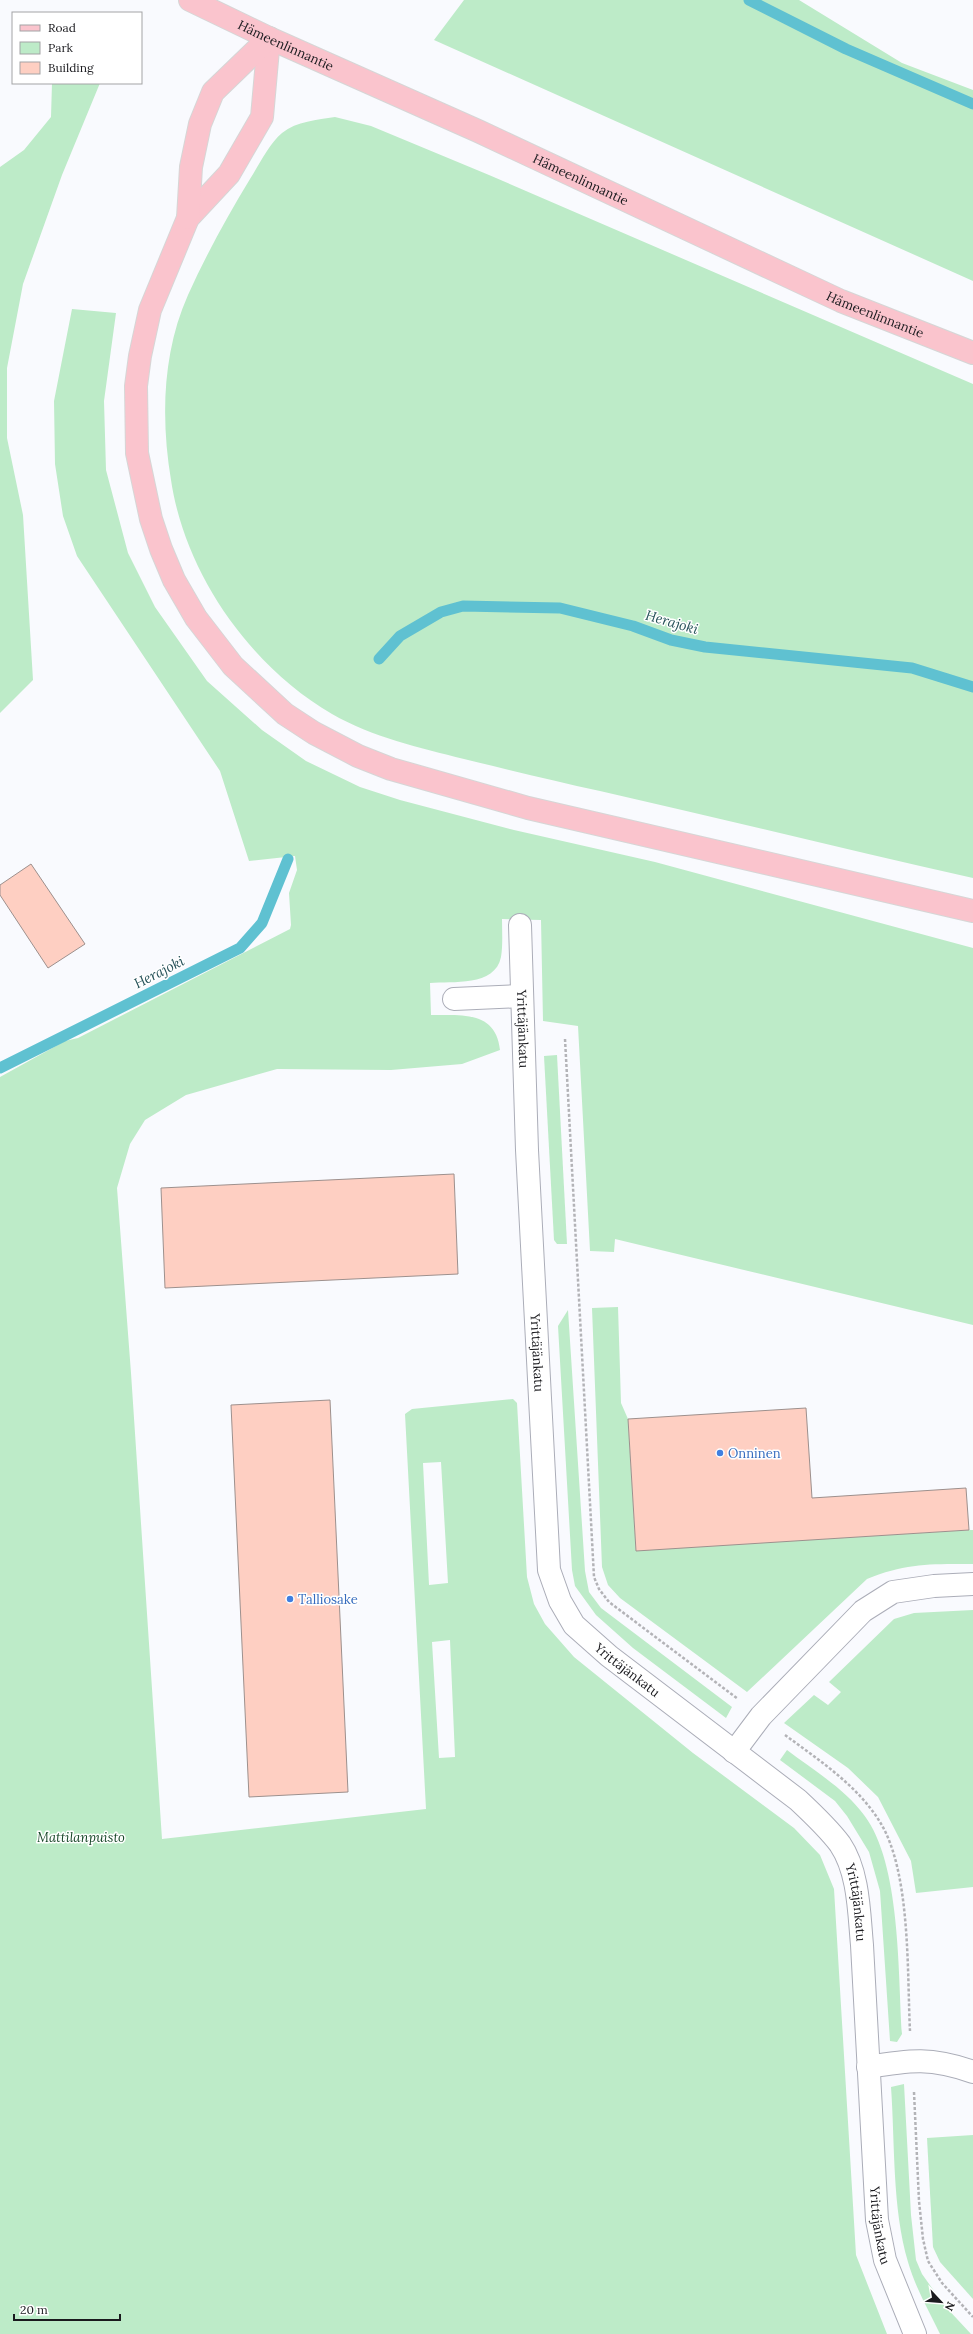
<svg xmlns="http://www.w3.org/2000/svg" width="973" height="2334" font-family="Lora,serif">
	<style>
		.green { fill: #bdebc8; fill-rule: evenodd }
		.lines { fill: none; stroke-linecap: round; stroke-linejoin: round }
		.stream { stroke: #5fc1d1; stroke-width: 11 }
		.building { fill: #fecfc2; stroke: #9d908d }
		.minor-casing { stroke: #abadb8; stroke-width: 24 }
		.major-casing { stroke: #d6d6d6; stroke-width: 24 }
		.path { stroke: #b3b3b7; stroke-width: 2.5; stroke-dasharray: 3 2; stroke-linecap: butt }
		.minor { stroke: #fff; stroke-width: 22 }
		.major { stroke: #fac4cd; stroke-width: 22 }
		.shop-dot { fill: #3f7fe0; stroke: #fff; stroke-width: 1.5 }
		.labels { text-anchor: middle; stroke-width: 3; stroke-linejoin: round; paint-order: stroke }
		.street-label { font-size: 13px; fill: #1a1a1e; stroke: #fff }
		.shop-label { font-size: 13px; fill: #366cbe; stroke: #fff; text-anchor: start }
		.park-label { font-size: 13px; font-style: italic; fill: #164627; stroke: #fff }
		.water-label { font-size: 14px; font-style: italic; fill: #255158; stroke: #fff }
	</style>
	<rect width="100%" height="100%" fill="#f9fafe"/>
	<g class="green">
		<polygon points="464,0 799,0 902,63 973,90 973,281 434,40"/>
		<polygon points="52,83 100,83 62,175 23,284 7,368 7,438 23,515 33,680 0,713 0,167 24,150 51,117"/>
		<path d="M335,117L371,126L489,175L973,384V878C848,850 724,819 600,791C554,781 509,770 464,759C420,748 372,737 332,714C250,666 185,574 171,480C161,420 162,353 188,295C206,255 227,217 250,179C259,165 269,144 282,133C297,121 317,120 335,117Z"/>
		<path d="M72,309L116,313L104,401L106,470L128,553L155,607L207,681L262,730L306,761L360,787L400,800L514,830L655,862L973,948V1325L615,1239L614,1252L590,1251L578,1026L543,1021L541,920L502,919C502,931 503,945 501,957C495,987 452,981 430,983L431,1015C462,1015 496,1011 500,1050L462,1064L391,1070L277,1069L186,1095L145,1120L130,1144L117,1188L131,1373L162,1839L426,1809L405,1414L412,1409L513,1399L517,1403L527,1577L534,1604L545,1624L574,1657L693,1753L794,1828L820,1855L834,1889L856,2255L887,2334H0V1077L65,1041L78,1038L290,929L291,925L289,893L297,870L295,856L249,861L220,771L77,556L63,516L55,464L54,401ZM441,1462L448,1583L429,1585L423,1463ZM450,1640L455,1757L439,1758L432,1642Z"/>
		<polygon points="557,1055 567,1244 557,1244 554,1240 544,1056"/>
		<path d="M618,1307L621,1403L628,1419L636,1550L969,1530H973V1564C931,1564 906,1563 867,1579L747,1692L620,1598L608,1585L602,1567L592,1308Z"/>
		<polygon points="568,1310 585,1571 589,1592 601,1608 732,1707 726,1718 633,1648 596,1615 575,1586 572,1570 558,1326"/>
		<polygon points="973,1610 973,1887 916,1893 911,1861 878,1797 848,1768 784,1723 814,1695 828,1705 841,1692 829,1682 894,1619 914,1613"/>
		<path d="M787,1750C813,1770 844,1788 864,1815C901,1863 898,1974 902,2034L897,2042L890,2041L880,1891L869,1852L847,1816L835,1801L780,1760Z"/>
		<path d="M904,2084L911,2215L916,2260L922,2274L944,2305L971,2334H940C929,2311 915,2287 908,2262C892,2208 895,2143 891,2087Z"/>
		<polygon points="973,2135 973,2299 940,2262 933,2247 927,2138"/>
	</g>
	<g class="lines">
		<g class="stream">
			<polyline points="749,0 846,49 973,104"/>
			<polyline points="379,659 400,636 441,612 463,606 560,608 633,626 671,640 705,647 912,668 973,687"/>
			<polyline points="0,1068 240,948 262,923 288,859"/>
		</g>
	</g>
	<g class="building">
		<polygon points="31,864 85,944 48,968 0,895 0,885"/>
		<polygon points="454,1174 458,1274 165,1288 161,1188"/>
		<polygon points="330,1400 348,1792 249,1797 231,1405"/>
		<polygon points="806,1408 812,1498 966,1488 969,1530 636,1551 628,1419"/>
	</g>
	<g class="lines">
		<defs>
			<g id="minor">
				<path id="s1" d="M520,925L527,1150L549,1570L560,1601L574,1625L609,1656L798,1800C813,1814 828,1828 840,1844C859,1872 859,1913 862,1945L877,2220L885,2260L915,2334"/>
				<polyline points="454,999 522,996"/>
				<polyline points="734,1752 761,1716 863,1611 893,1592 934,1586 973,1584"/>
				<path d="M868,2067C910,2060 932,2057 973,2072"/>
			</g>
			<g id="major">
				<path id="s2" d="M190,0L269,38L478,131L841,301L973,353"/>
				<polyline points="269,38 262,117 229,174 188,218 150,310 140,356 136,386 137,453 151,519 161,549 174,580 196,618 233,666 285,714 314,733 358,756 391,769 528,808 973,911"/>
				<polyline points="188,218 191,167 200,124 213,92 269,38"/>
			</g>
		</defs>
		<use href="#minor" class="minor-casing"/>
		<use href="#major" class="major-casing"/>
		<g class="path">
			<polyline points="565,1039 594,1577 599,1589 609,1602 738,1699"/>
			<path d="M785,1735C819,1760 858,1786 880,1822C911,1872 907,1973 910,2031"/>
			<polyline points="914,2092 919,2201 923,2239 928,2261 942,2283 973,2317"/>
		</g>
		<use href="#minor" class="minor"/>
		<use href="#major" class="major"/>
	</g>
	<g class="shop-dot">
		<circle cx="720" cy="1453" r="4"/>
		<circle cx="290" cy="1599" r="4"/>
	</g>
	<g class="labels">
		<g class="street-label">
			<text dy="5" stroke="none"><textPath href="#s2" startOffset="106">Hämeenlinnantie</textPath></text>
			<text dy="5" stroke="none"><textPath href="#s2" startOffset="430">Hämeenlinnantie</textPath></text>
			<text dy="5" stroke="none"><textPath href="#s2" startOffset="754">Hämeenlinnantie</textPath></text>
			<text dy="5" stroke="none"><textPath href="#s1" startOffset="104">Yrittäjänkatu</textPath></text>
			<text dy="5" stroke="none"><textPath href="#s1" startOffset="428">Yrittäjänkatu</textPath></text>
			<text dy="5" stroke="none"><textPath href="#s1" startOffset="776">Yrittäjänkatu</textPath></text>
			<text dy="5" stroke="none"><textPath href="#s1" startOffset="1113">Yrittäjänkatu</textPath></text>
			<text dy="5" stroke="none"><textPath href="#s1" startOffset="1437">Yrittäjänkatu</textPath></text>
		</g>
		<g class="shop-label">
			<text x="728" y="1458">Onninen</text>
			<text x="298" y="1604">Talliosake</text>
		</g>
		<g class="park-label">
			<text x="81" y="1842">Mattilanpuisto</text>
		</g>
		<g class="water-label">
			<text transform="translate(672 622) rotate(16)" y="5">Herajoki</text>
			<text transform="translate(159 972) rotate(-27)" y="5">Herajoki</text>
		</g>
	</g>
	<rect x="12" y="12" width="130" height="72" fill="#ffffff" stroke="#a3a3a5"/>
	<rect x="20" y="25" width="20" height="6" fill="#fac4cd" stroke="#a3a3a5"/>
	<text x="48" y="32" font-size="12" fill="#1a1a1e">Road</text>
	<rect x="20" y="42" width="20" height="12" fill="#bdebc8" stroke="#a3a3a5"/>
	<text x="48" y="52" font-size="12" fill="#1a1a1e">Park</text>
	<rect x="20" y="62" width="20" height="12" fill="#fecfc2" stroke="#a3a3a5"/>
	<text x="48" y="72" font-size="12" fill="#1a1a1e">Building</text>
	<g transform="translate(941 2302) rotate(116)" stroke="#ffffff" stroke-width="3" paint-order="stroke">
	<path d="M0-3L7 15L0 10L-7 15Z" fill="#1a1a1e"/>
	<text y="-6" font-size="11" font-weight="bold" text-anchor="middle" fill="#1a1a1e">N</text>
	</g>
	<path d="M14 2314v6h106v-6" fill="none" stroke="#1a1a1e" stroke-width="2"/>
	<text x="20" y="2314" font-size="12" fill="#1a1a1e" stroke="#ffffff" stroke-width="3" paint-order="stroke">20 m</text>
</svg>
